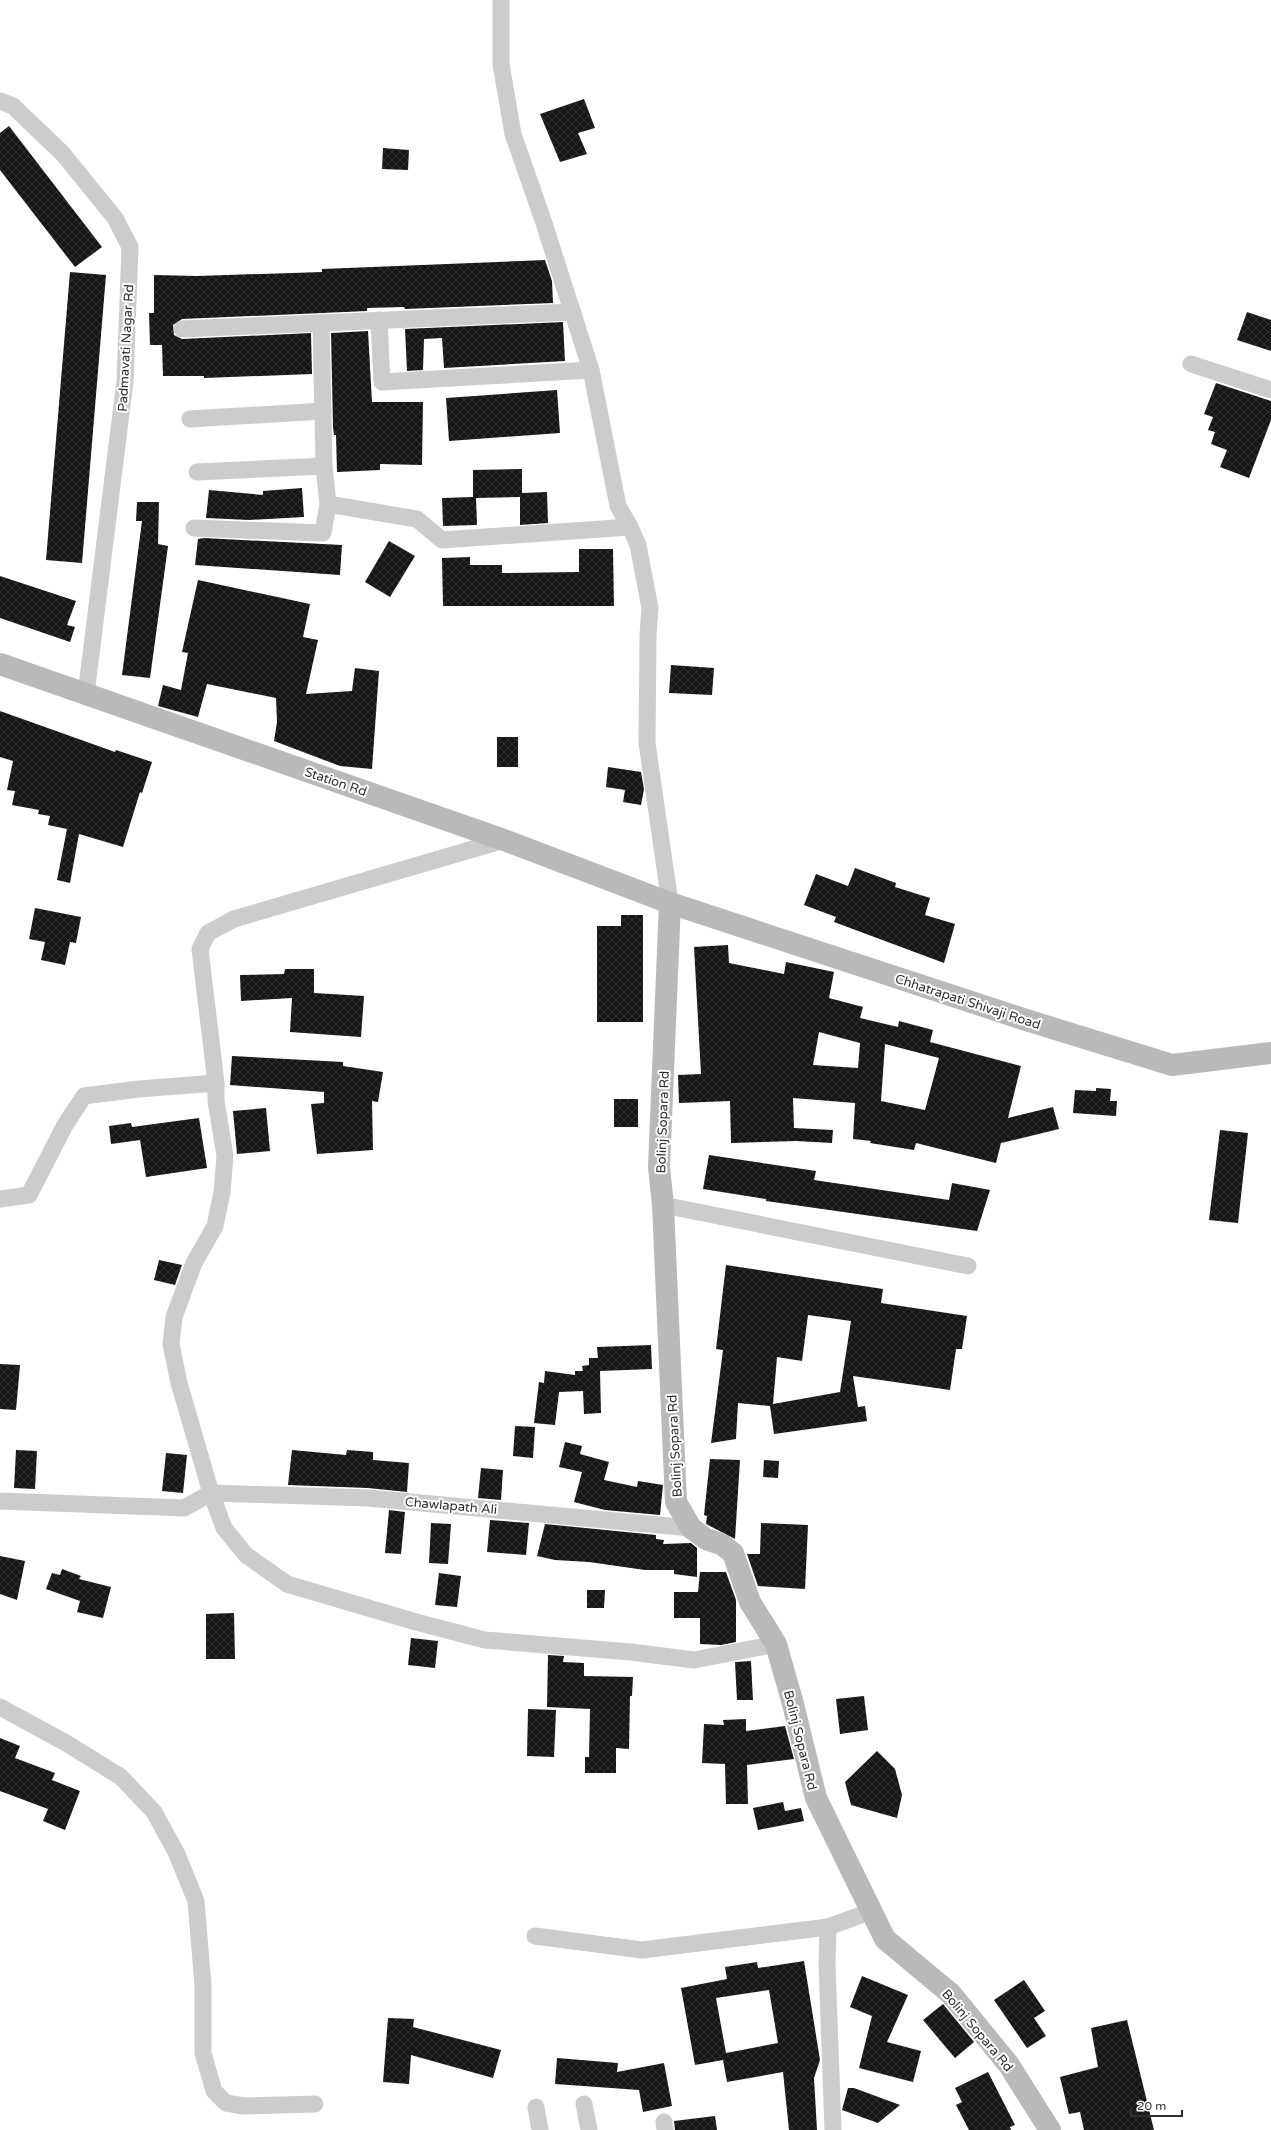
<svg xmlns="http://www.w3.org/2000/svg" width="1271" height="2130" font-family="'Varela Round',sans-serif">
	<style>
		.building { fill: url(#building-cross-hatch); fill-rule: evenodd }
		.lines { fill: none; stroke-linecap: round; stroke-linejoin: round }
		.minor { stroke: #ccc; stroke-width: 17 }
		.secondary { stroke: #b9b9b9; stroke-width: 22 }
		.labels { text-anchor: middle; stroke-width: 4; stroke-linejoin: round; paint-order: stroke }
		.street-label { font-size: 13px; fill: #2f2f2f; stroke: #fff }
	</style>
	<defs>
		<pattern id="building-cross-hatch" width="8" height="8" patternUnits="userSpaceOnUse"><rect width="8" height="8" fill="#161616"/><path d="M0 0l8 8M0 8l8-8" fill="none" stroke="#303030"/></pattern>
	</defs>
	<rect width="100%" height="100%" fill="#fff"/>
	<g class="building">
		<polygon points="584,99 595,128 578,133 587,154 560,162 540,114"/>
		<polygon points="9,126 102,247 75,267 0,170 0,133"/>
		<polygon points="383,148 409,150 408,170 382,169"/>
		<polygon points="545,260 552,281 553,303 405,309 404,307 367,308 367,311 182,319 173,325 174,335 182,339 311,333 312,374 204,378 204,376 163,376 162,345 150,345 149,313 154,313 154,275 197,276 322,272 322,269"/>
		<polygon points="70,272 106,275 82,563 46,560"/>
		<polygon points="1247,312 1271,320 1271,351 1237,340"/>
		<polygon points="563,322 565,361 444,368 442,338 424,339 423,370 407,371 405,329"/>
		<polygon points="368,331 372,402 423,402 422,465 380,464 380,470 337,472 336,435 334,435 333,427 331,333"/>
		<polygon points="1216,383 1271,401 1271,420 1249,478 1220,467 1227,450 1211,444 1215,432 1208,430 1213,417 1204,414"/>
		<polygon points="557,390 560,433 449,441 446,398"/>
		<polygon points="522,469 522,493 547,492 548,523 520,525 520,497 476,498 477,525 443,526 442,498 473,497 473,470"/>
		<polygon points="302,488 304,517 249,520 206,518 209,490 263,495 263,491"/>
		<polygon points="137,502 159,502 158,544 168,546 150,678 122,675 142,521 136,521"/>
		<polygon points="204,538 342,545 340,575 195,565 198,539"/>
		<polygon points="389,541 415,556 390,597 365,582"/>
		<polygon points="579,549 613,549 614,606 443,606 442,558 470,557 470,565 502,565 502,573 579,572"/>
		<polygon points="0,576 76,601 67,625 75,627 70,642 0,618"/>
		<polygon points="198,580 310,604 303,637 318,640 306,694 352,691 355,668 379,671 372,769 340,766 274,741 277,722 276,698 207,684 198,717 158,706 163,685 181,690 188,653 182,652"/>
		<polygon points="671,665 714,668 712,695 669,693"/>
		<polygon points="0,711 115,752 116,750 152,762 142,793 140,792 123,847 79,834 70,883 57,880 67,829 48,825 50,816 38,814 39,810 12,805 15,791 7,790 13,761 0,757"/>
		<rect x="497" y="737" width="21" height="30"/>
		<polygon points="608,767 641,772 644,789 641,805 623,802 625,790 606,787"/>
		<polygon points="855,868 896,883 895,887 930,898 925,915 955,924 944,963 834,922 836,917 804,905 816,874 848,886"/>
		<polygon points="35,908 81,917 76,943 70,942 65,965 41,960 45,942 29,939"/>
		<polygon points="621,915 643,915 643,1022 597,1022 597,926 621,926"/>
		<path d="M728,945L729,963L784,974L786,962L834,972L829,998L863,1007L860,1018L898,1027L899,1021L933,1030L930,1042L1021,1066L1008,1118L1053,1107L1059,1129L1001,1143L996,1163L916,1143L914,1150L870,1143L871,1141L853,1139L855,1103L793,1098L794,1128L833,1130L832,1143L796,1141L731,1143L730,1101L679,1103L678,1075L701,1074L694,947ZM819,1032L860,1043L858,1068L813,1065ZM885,1044L939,1058L925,1110L881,1101Z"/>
		<polygon points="285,969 314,969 314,993 364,996 361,1037 290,1032 292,998 241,1001 240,975 284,974"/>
		<polygon points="232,1056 343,1062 343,1066 383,1072 378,1102 372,1101 373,1150 317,1154 311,1104 324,1103 324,1092 230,1085"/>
		<polygon points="1096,1088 1111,1089 1110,1101 1117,1101 1116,1116 1073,1113 1075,1090 1096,1091"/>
		<rect x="614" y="1099" width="24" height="28"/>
		<polygon points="266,1108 270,1151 237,1154 233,1111"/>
		<polygon points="199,1118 207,1168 146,1177 140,1140 111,1144 109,1126 131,1123 132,1127"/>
		<polygon points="1220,1130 1248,1133 1238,1223 1209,1220"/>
		<polygon points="709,1155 816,1171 814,1180 949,1200 952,1183 990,1190 977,1231 766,1201 766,1199 703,1189"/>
		<polygon points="159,1260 182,1265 175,1285 154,1280"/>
		<path d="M726,1265L883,1289L881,1303L967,1316L962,1349H956L950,1390L853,1376L858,1407L865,1406L867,1421L774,1434L770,1406L738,1403L736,1439L711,1443L723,1350L716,1349ZM808,1315L851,1321L840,1392L773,1404L777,1357L802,1361Z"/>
		<polygon points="651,1345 652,1369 600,1371 601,1413 584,1414 583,1391 559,1392 555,1425 534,1423 539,1382 544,1383 545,1371 575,1375 575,1371 583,1371 582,1366 589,1365 589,1358 598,1358 597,1347"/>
		<polygon points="0,1364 20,1365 16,1410 0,1409"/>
		<polygon points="515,1426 535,1427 533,1458 513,1456"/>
		<polygon points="565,1442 582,1446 580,1454 609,1462 604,1480 637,1487 638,1481 663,1485 660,1515 605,1510 574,1502 582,1472 559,1467"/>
		<polygon points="16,1450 37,1451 35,1489 14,1488"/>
		<polygon points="292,1450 346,1455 347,1450 373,1452 373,1460 409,1463 407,1492 368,1488 288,1485"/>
		<polygon points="166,1453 187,1455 183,1493 162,1491"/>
		<polygon points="710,1459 740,1460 735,1539 706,1524 707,1516 704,1515"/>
		<polygon points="764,1460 779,1461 778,1478 763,1477"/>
		<polygon points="481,1468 503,1470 501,1500 478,1498"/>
		<polygon points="389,1510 405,1512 401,1554 385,1553"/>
		<polygon points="490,1520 529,1523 526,1555 487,1552"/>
		<polygon points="431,1523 451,1524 448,1564 429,1563"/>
		<polygon points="761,1523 808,1525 805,1589 758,1586 747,1554 760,1554"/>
		<polygon points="545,1524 656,1535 656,1539 664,1540 663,1544 691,1543 697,1548 697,1577 674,1574 674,1570 645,1570 589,1562 555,1560 537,1556"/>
		<polygon points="0,1556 25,1561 17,1600 0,1594"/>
		<polygon points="62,1569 81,1576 79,1579 111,1587 103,1618 77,1612 80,1601 46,1589 52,1573 60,1575"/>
		<polygon points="700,1572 726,1572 736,1600 736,1642 721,1645 700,1644 700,1618 674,1618 674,1592 698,1592"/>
		<polygon points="439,1573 461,1576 457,1607 435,1605"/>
		<polygon points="587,1590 605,1590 604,1608 587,1608"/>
		<polygon points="234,1613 235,1659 206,1659 206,1614"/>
		<polygon points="411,1638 438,1641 435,1668 408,1665"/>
		<polygon points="548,1655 564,1656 563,1662 584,1663 584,1676 633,1677 632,1696 630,1696 629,1749 616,1748 616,1773 585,1773 585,1757 589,1757 590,1709 547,1707"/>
		<polygon points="751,1661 753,1700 737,1700 735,1662"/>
		<polygon points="864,1696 868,1730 840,1734 836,1699"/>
		<polygon points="528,1709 556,1710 554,1757 527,1756"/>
		<polygon points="746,1719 746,1731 785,1726 794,1759 747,1765 748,1804 726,1804 725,1764 702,1763 704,1724 724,1725 723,1720"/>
		<polygon points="0,1738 20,1746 15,1758 55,1773 52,1780 80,1791 65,1830 43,1821 48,1809 0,1791"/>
		<polygon points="877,1751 895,1769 902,1795 897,1818 851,1805 845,1782"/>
		<polygon points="783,1802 785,1811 801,1808 804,1821 758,1830 753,1808"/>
		<path d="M804,1961L820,2060L814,2078L817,2130H789L783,2072L727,2082L723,2060L695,2065L681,1988L727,1979L725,1967L757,1962L758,1968ZM769,1990L778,2043L726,2053L716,1998Z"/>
		<polygon points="862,1976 908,1995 887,2042 921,2051 913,2082 859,2068 872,2016 850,2007"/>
		<polygon points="1024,1980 1045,2011 1034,2018 1046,2036 1027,2048 994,2000"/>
		<polygon points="943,2004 974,2042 955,2058 923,2020"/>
		<polygon points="388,2018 414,2019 413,2027 501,2050 493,2078 411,2055 409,2084 383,2082"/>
		<polygon points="1127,2020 1154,2130 1084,2130 1080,2112 1069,2114 1060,2077 1098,2067 1091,2028"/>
		<polygon points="557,2058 618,2063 617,2072 664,2063 672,2106 643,2112 639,2090 555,2084"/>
		<polygon points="988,2072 1015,2125 1010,2127 1011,2130 969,2130 956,2105 962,2102 955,2088"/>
		<polygon points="848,2088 854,2088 900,2105 878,2123 842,2110"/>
		<polygon points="715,2116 717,2130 675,2130 674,2121"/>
	</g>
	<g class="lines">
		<g class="minor">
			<polyline points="501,0 501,64 513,134 543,220 591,370 618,506 630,527 638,545 650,608 648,635 647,743 670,903"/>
			<polyline points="0,101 13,106 63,154 115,218 130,247 125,381 86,694"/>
			<polyline points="379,320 382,382 591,370"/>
			<polyline points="321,323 324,466 328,504 417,519 442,540 630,527"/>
			<polyline points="182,329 573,312"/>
			<polyline points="1191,364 1271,390"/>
			<polyline points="190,419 323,411"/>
			<polyline points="197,472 324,466"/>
			<polyline points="194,528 323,533 328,504"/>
			<polyline points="504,840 234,919 208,933 200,949 216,1083 216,1101 225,1156 222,1192 215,1226 194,1263 174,1317 171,1344 179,1383 211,1493 224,1528 246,1555 287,1584 416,1622 485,1640 631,1652 694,1660 776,1644"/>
			<polyline points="0,1199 29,1195 65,1125 84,1096 139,1089 216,1083"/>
			<polyline points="663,1205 968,1266"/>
			<polyline points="211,1493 368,1498 691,1528"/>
			<polyline points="0,1501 184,1508 211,1493"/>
			<polyline points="0,1707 66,1743 121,1777 154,1812 176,1852 196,1901 203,1985 203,2053 214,2091 226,2103 244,2106 315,2104"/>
			<polyline points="535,1936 642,1950 828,1927"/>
			<polyline points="584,2104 589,2130"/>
			<polyline points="536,2107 540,2130"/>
			<polyline points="664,2122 665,2130"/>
			<polyline points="833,2130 827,1964 828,1927 872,1911"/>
		</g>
		<g class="secondary">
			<polyline points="0,664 504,840 670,903 1023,1019 1172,1065 1271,1053"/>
			<polyline points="670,903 659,1167 663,1205 676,1502 691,1528 706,1539 721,1544 733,1553 750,1602 776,1644 793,1704 816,1798 885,1939 951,1994 1009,2065 1050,2130"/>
		</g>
	</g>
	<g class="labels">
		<g class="street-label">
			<text transform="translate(125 348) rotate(-87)" y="5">Padmavati Nagar Rd</text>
			<text transform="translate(336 781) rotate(19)" y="5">Station Rd</text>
			<text transform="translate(968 1001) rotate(18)" y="5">Chhatrapati Shivaji Road</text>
			<text transform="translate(662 1122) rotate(-88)" y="5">Bolinj Sopara Rd</text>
			<text transform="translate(674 1446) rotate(-93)" y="5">Bolinj Sopara Rd</text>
			<text transform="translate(451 1505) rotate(5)" y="5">Chawlapath Ali</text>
			<text transform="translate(801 1740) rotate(76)" y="5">Bolinj Sopara Rd</text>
			<text transform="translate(978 2030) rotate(50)" y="5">Bolinj Sopara Rd</text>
		</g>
	</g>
	<path d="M1131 2110v6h51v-6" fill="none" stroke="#2f2f2f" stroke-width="2"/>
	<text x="1137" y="2110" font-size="12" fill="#2f2f2f" stroke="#ffffff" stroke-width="3" paint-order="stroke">20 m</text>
</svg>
